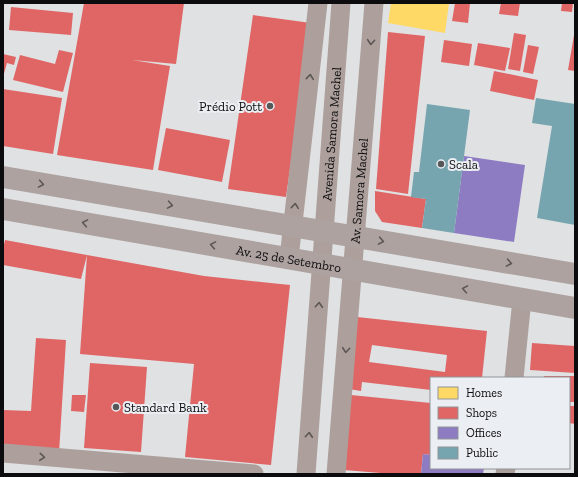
<svg xmlns="http://www.w3.org/2000/svg" width="578" height="477" font-family="'Zilla Slab',serif">
	<style>
		.homes { fill: #ffd966 }
		.shops { fill: #e06666; fill-rule: evenodd }
		.offices { fill: #8e7cc3 }
		.public { fill: #76a5af }
		.lines { fill: none; stroke-linecap: round; stroke-linejoin: round }
		.minor { stroke: #ada09c; stroke-width: 19 }
		.major { stroke: #ada29f; stroke-width: 22 }
		.oneway { stroke: #5c5655 }
		.oneway2 { stroke: #5c5756 }
		.poi-dot { fill: #565759; stroke: #ebeef2; stroke-width: 1.5 }
		.labels { text-anchor: middle; stroke-width: 4; stroke-linejoin: round; paint-order: stroke }
		.poi-label { font-size: 13px; fill: #0c0c0e; stroke: #ebeef2; text-anchor: start }
		.street-label { font-size: 13px; fill: #0c0c0e; stroke: #ebeef2 }
	</style>
	<rect width="100%" height="100%" fill="#dfe1e3"/>
	<polygon class="homes" points="391,3 449,3 445,33 388,23"/>
	<g class="shops">
		<polygon points="84,3 184,3 176,64 132,60 170,66 153,170 57,155"/>
		<polygon points="455,3 470,3 468,23 452,21"/>
		<polygon points="501,3 520,3 518,16 499,14"/>
		<polygon points="562,3 573,3 572,12 561,11"/>
		<polygon points="11,7 73,13 71,35 9,30"/>
		<polygon points="253,15 311,23 286,197 228,189"/>
		<polygon points="388,32 425,36 408,194 376,189"/>
		<polygon points="514,33 526,35 520,71 508,69"/>
		<polygon points="574,35 575,35 575,71 568,70"/>
		<polygon points="444,40 472,44 469,66 441,62"/>
		<polygon points="478,43 510,48 505,71 474,65"/>
		<polygon points="528,45 539,47 533,74 523,72"/>
		<polygon points="59,50 73,53 63,92 13,80 20,55 55,64"/>
		<polygon points="3,54 16,57 14,65 7,63 3,77"/>
		<polygon points="494,71 538,80 534,100 490,91"/>
		<polygon points="3,89 62,98 53,154 3,146"/>
		<polygon points="166,128 230,140 222,182 158,170"/>
		<polygon points="375,191 426,199 422,228 382,222 375,211"/>
		<polygon points="5,240 87,255 204,276 290,285 271,465 185,457 194,364 80,354 87,255 81,279 3,265 3,249"/>
		<path d="M357,317L487,331L482,378H431V390L362,382L361,391L349,389ZM372,345L447,355L445,372L369,362Z"/>
		<polygon points="36,338 66,340 59,453 3,450 3,410 31,411"/>
		<polygon points="532,343 575,346 575,373 530,370"/>
		<polygon points="90,363 147,367 141,452 84,448"/>
		<polygon points="544,376 575,376 575,402 569,402 569,378 544,378"/>
		<polygon points="72,395 86,395 84,412 71,411"/>
		<polygon points="351,395 431,403 431,455 423,454 421,474 393,474 344,470"/>
		<polygon points="569,406 575,406 575,424 569,423"/>
	</g>
	<g class="offices">
		<polygon points="464,156 525,165 514,242 454,233"/>
		<polygon points="423,454 431,455 431,468 484,468 483,474 421,474"/>
	</g>
	<g class="public">
		<polygon points="536,98 575,104 575,225 537,218 552,126 532,123"/>
		<polygon points="427,104 470,110 454,233 422,228 426,199 411,197 414,172 419,172"/>
	</g>
	<g class="lines">
		<g class="minor">
			<polyline points="289,258 318,3"/>
			<polyline points="514,378 522,299"/>
			<polyline points="3,453 254,474"/>
			<path id="s1" d="M306,474L341,3"/>
			<path id="s2" d="M336,474L374,3"/>
			<polyline points="505,474 506,468"/>
		</g>
		<g class="major">
			<polyline points="3,177 575,274"/>
			<path id="s3" d="M3,209L575,308"/>
		</g>
	</g>
	<defs><path id="oneway-chevron" d="M-2-3.5L2.5 0L-2 3.5" fill="none" stroke-width="1.6" stroke-linecap="round" stroke-linejoin="round"/></defs>
	<g class="oneway">
		<use href="#oneway-chevron" transform="translate(371 42) rotate(95)"/>
		<use href="#oneway-chevron" transform="translate(310 77) rotate(-84)"/>
		<use href="#oneway-chevron" transform="translate(295 206) rotate(-84)"/>
		<use href="#oneway-chevron" transform="translate(319 305) rotate(-86)"/>
		<use href="#oneway-chevron" transform="translate(346 350) rotate(95)"/>
		<use href="#oneway-chevron" transform="translate(309 435) rotate(-86)"/>
		<use href="#oneway-chevron" transform="translate(42 457) rotate(5)"/>
	</g>
	<g class="oneway2">
		<use href="#oneway-chevron" transform="translate(41 184) rotate(10)"/>
		<use href="#oneway-chevron" transform="translate(170 205) rotate(10)"/>
		<use href="#oneway-chevron" transform="translate(85 223) rotate(-170)"/>
		<use href="#oneway-chevron" transform="translate(381 241) rotate(10)"/>
		<use href="#oneway-chevron" transform="translate(213 245) rotate(-170)"/>
		<use href="#oneway-chevron" transform="translate(509 263) rotate(10)"/>
		<use href="#oneway-chevron" transform="translate(465 289) rotate(-170)"/>
	</g>
	<g class="poi-dot">
		<circle cx="270" cy="106" r="4"/>
		<circle cx="441" cy="164" r="4"/>
		<circle cx="116" cy="407" r="4"/>
	</g>
	<g class="labels">
		<g class="poi-label">
			<text x="262" y="111" text-anchor="end">Prédio Pott</text>
			<text x="449" y="169">Scala</text>
			<text x="124" y="412">Standard Bank</text>
		</g>
		<g class="street-label">
			<text dy="5" stroke="none"><textPath href="#s1" startOffset="341">Avenida Samora Machel</textPath></text>
			<text dy="5" stroke="none"><textPath href="#s2" startOffset="284">Av. Samora Machel</textPath></text>
			<text dy="5" stroke="none"><textPath href="#s3" startOffset="290">Av. 25 de Setembro</textPath></text>
		</g>
	</g>
	<rect width="578" height="477" fill="none" stroke="#0c0c0e" stroke-width="8"/>
	<rect x="430" y="377" width="140" height="92" fill="#ebeef2" stroke="#929497"/>
	<rect x="438" y="387" width="20" height="12" fill="#ffd966" stroke="#929497"/>
	<text x="466" y="397" font-size="12" fill="#0c0c0e">Homes</text>
	<rect x="438" y="407" width="20" height="12" fill="#e06666" stroke="#929497"/>
	<text x="466" y="417" font-size="12" fill="#0c0c0e">Shops</text>
	<rect x="438" y="427" width="20" height="12" fill="#8e7cc3" stroke="#929497"/>
	<text x="466" y="437" font-size="12" fill="#0c0c0e">Offices</text>
	<rect x="438" y="447" width="20" height="12" fill="#76a5af" stroke="#929497"/>
	<text x="466" y="457" font-size="12" fill="#0c0c0e">Public</text>
</svg>
